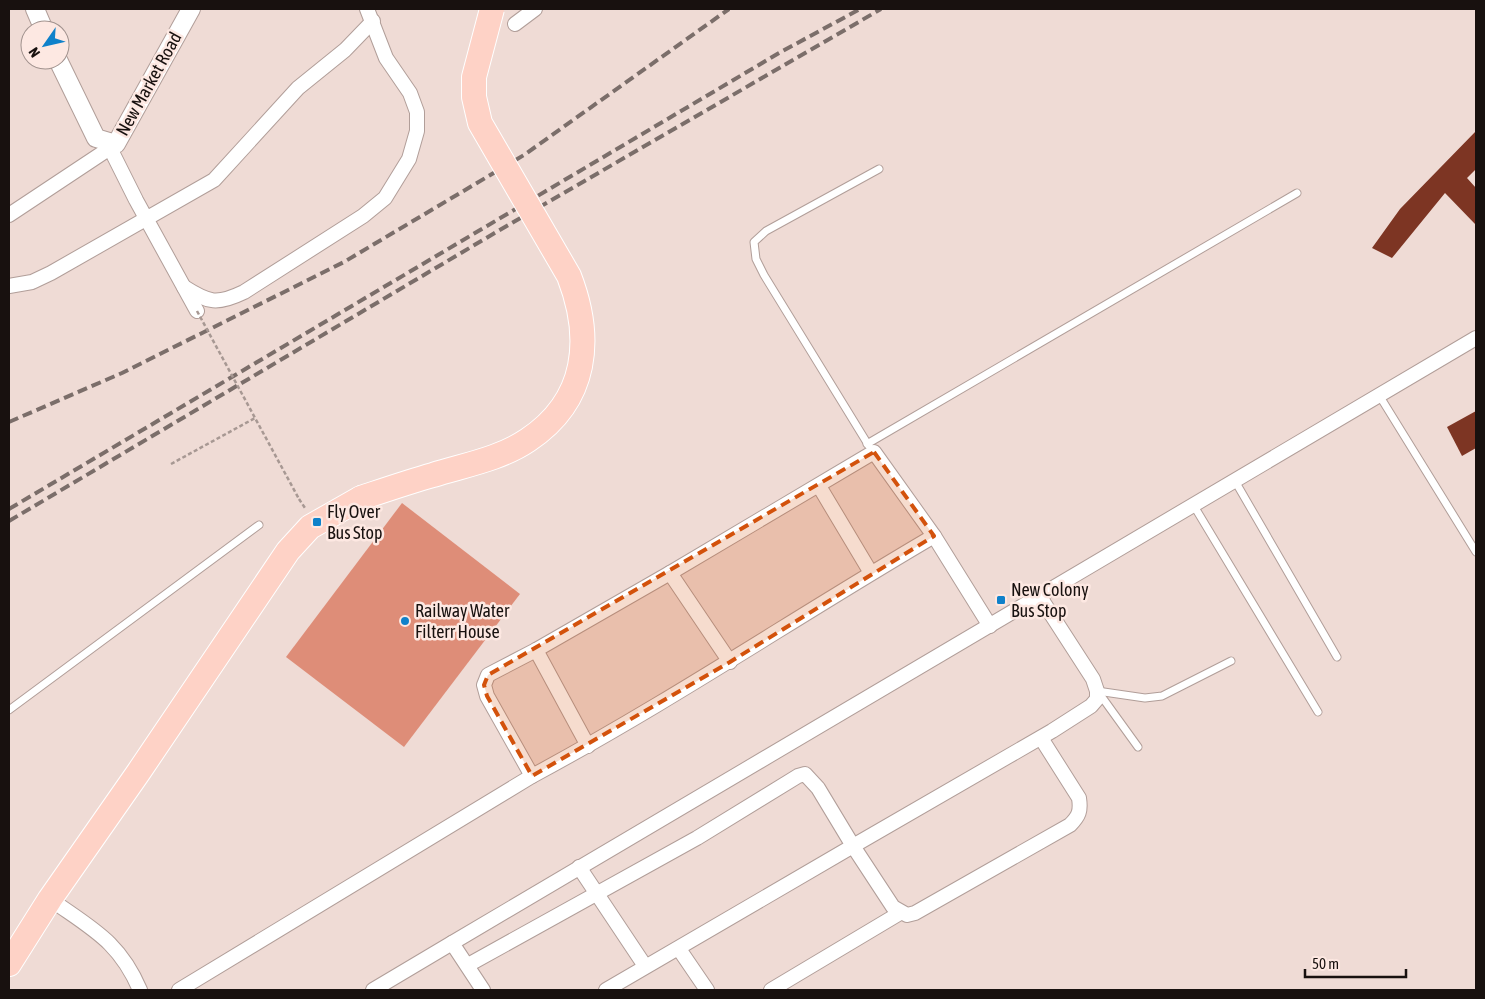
<svg xmlns="http://www.w3.org/2000/svg" width="1485" height="999" font-family="'Asap Condensed',sans-serif">
	<style>
		.water { fill: #de8d78 }
		.building { fill: #7d3523 }
		.lines { fill: none; stroke-linecap: round; stroke-linejoin: round }
		.service-casing { stroke: #b19e99; stroke-width: 9 }
		.minor-casing { stroke: #b19e99; stroke-width: 16 }
		.tertiary-casing { stroke: #b19e99; stroke-width: 20 }
		.trunk-casing { stroke: #fff; stroke-width: 26 }
		.path { stroke: #a79893; stroke-width: 2.5; stroke-dasharray: 4 2.5; stroke-linecap: butt }
		.service { stroke: #fff; stroke-width: 7 }
		.minor { stroke: #fff; stroke-width: 14 }
		.tertiary { stroke: #fff; stroke-width: 18 }
		.trunk { stroke: #fed2c6; stroke-width: 24 }
		.rail { stroke: #7b6e6a; stroke-width: 4; stroke-dasharray: 10 5; stroke-linecap: butt }
		.trunk-bridge-casing { stroke: #fff; stroke-width: 26; stroke-linecap: butt }
		.path-bridge { stroke: #a79893; stroke-width: 2.5; stroke-dasharray: 4 2.5; stroke-linecap: butt }
		.trunk-bridge { stroke: #fed2c6; stroke-width: 24 }
		.marked { fill: #d3520c; fill-opacity: 0.2; stroke: #d3520c; stroke-width: 4; stroke-dasharray: 10 6; stroke-linejoin: round }
		.poi-dot { fill: #0f81ca; stroke: #fde8e2; stroke-width: 2 }
		.labels { text-anchor: middle; stroke-width: 5; stroke-linejoin: round; paint-order: stroke }
		.street-label { font-size: 18px; fill: #18110f; stroke: #fde8e2 }
		.poi-label { font-size: 18px; fill: #18110f; stroke: #fde8e2; text-anchor: start }
	</style>
	<rect width="100%" height="100%" fill="#efdbd5"/>
	<polygon class="water" points="402,503 520,594 404,747 286,657"/>
	<g class="building">
		<polygon points="1476,131 1476,169 1467,178 1476,188 1476,225 1445,193 1392,258 1372,248 1400,209"/>
		<polygon points="1476,411 1476,448 1462,456 1447,427"/>
	</g>
	<g class="lines">
		<defs>
			<g id="service">
				<polyline points="1379,395 1476,552"/>
				<polyline points="867,444 1297,193"/>
				<polyline points="869,446 764,275 756,259 754,242 766,231 879,169"/>
				<polyline points="1235,481 1337,657"/>
				<polyline points="1194,506 1318,712"/>
				<polyline points="1097,691 1145,698 1162,696 1231,661"/>
				<polyline points="1099,693 1138,747"/>
				<polyline points="9,710 259,525"/>
			</g>
			<g id="minor">
				<polyline points="515,24 535,9"/>
				<polyline points="110,148 136,200 197,311"/>
				<polyline points="9,215 116,144"/>
				<polyline points="9,286 32,282 51,273 214,180 298,88 345,50 373,21"/>
				<path d="M184,287C209,303 217,305 244,292L363,216L385,198L409,159L417,131V112L410,93L386,58L367,9"/>
				<polyline points="819,486 871,573"/>
				<polyline points="670,573 730,662"/>
				<polyline points="536,650 588,746"/>
				<polyline points="532,776 487,696 484,685 488,675 536,650 670,573 874,452 934,536 990,626"/>
				<polyline points="579,867 645,966"/>
				<path d="M50,899C92,929 119,941 140,990"/>
				<polyline points="679,949 707,990"/>
				<polyline points="468,965 697,838 798,776 805,774 818,788 853,846 1052,731 1091,706 1097,699 1097,691 1093,679 1040,597"/>
				<path d="M179,990L532,776C670,702 799,615 934,536"/>
				<polyline points="373,990 452,943"/>
				<polyline points="483,990 452,943 1476,338"/>
				<path d="M606,990L853,846L893,907L907,915L915,913L1070,825C1079,816 1081,811 1079,798L1041,738"/>
				<polyline points="771,990 900,913"/>
			</g>
			<g id="tertiary">
				<polyline points="35,9 44,30"/>
				<polyline points="58,60 96,138 116,144 191,9"/>
			</g>
			<polyline id="trunk" points="9,964 50,899 138,773 288,551 310,527 361,498"/>
		</defs>
		<use href="#service" class="service-casing"/>
		<use href="#minor" class="minor-casing"/>
		<use href="#tertiary" class="tertiary-casing"/>
		<use href="#trunk" class="trunk-casing"/>
		<g class="path">
			<polyline points="171,464 255,418"/>
			<polyline points="299,499 305,508"/>
		</g>
		<use href="#service" class="service"/>
		<use href="#minor" class="minor"/>
		<use href="#tertiary" class="tertiary"/>
		<use href="#trunk" class="trunk"/>
		<g class="rail">
			<polyline points="9,422 122,373 344,262 524,155 729,9"/>
			<polyline points="9,509 779,53 860,9"/>
			<polyline points="9,521 493,234 881,9"/>
		</g>
		<defs>
			<path id="trunk-bridge" d="M361,498C385,490 408,482 433,475C465,465 500,459 528,440C588,400 593,338 569,276L480,123L474,97V77L492,9"/>
		</defs>
		<use href="#trunk-bridge" class="trunk-bridge-casing"/>
		<polyline class="path-bridge" points="197,311 299,499"/>
		<use href="#trunk-bridge" class="trunk-bridge"/>
	</g>
	<path class="marked" d="M874,452L934,536L730,662L532,776L487,696L484,685L488,675Z"/>
	<g class="poi-dot">
		<rect x="312" y="517" width="10" height="10" rx="2.5"/>
		<rect x="996" y="595" width="10" height="10" rx="2.5"/>
		<circle cx="405" cy="621" r="5"/>
	</g>
	<g class="labels">
		<g class="street-label">
			<text transform="translate(149 84) rotate(-61)" y="6">New Market Road</text>
		</g>
		<g class="poi-label">
			<text x="327" y="518">Fly Over<tspan x="327" dy="21">Bus Stop</tspan></text>
			<text x="1011" y="596">New Colony<tspan x="1011" dy="21">Bus Stop</tspan></text>
			<text x="415" y="617">Railway Water<tspan x="415" dy="21">Filterr House</tspan></text>
		</g>
	</g>
	<rect width="1485" height="999" fill="none" stroke="#18110f" stroke-width="20"/>
	<g transform="translate(45 45) rotate(236)"><circle r="24" fill="#fde8e2" stroke="#a1928e"/>
	<path d="M0-4L9 19L0 12L-9 19Z" fill="#0f81ca"/>
	<text y="-8" font-size="14" font-weight="bold" text-anchor="middle" fill="#18110f">N</text>
	</g>
	<path d="M1305 969v8h101v-8" fill="none" stroke="#18110f" stroke-width="2.5"/>
	<text x="1312" y="969" font-size="15" fill="#18110f" stroke="#fde8e2" stroke-width="4" paint-order="stroke">50 m</text>
</svg>
